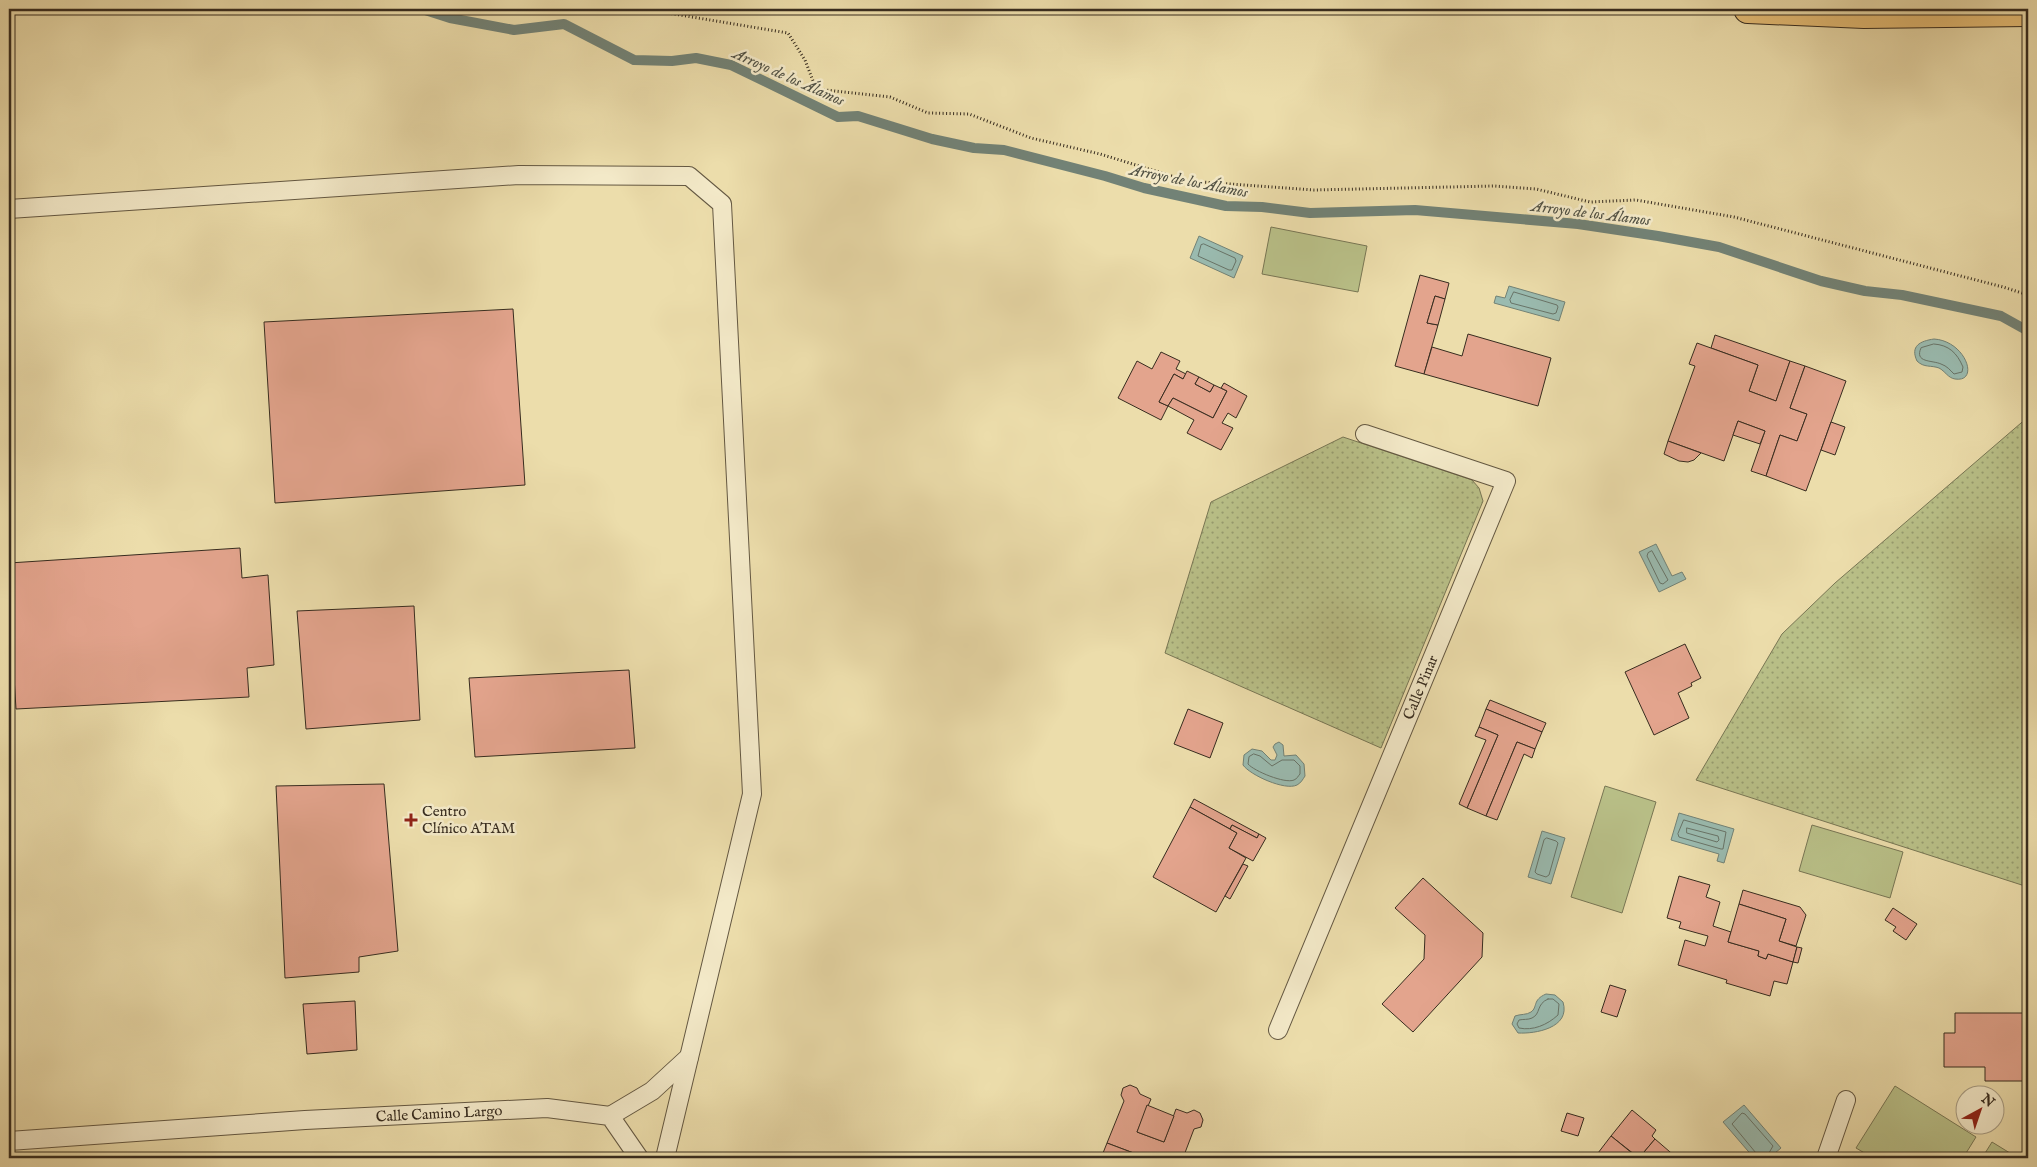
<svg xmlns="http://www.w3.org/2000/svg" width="2037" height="1167" font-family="'IM FELL English',serif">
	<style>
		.grass { fill: url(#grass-dots); stroke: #787654 }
		.pitch { fill: #b9c088; stroke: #787654 }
		.water { fill: #9abbb0; stroke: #728276 }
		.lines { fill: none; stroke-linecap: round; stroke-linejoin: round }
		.shore { stroke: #687468; stroke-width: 1 }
		.stream { stroke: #728276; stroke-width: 10 }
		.building { fill: #e3a48d; stroke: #372c1f }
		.service-casing { stroke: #645842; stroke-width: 20 }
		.motorway-casing { stroke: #372c1f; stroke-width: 30 }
		.path { stroke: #372c1f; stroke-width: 3; stroke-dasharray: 1 2.5; stroke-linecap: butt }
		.service { stroke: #f3e9c8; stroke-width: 18 }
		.motorway { stroke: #e6be76; stroke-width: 28 }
		.poi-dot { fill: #8f2418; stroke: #f3e9c8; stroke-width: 2 }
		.labels { text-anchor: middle; stroke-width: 5; stroke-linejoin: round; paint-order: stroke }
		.street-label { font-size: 15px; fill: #372c1f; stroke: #f3e9c8 }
		.poi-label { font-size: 15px; fill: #372c1f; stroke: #f3e9c8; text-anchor: start }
		.water-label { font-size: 16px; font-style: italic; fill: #505043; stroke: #f3e9c8 }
	</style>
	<defs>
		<pattern id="grass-dots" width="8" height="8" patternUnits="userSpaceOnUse" patternTransform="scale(1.25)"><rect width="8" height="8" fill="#b9c088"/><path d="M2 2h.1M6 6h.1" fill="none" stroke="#979c6f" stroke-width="1.8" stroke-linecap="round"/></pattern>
	</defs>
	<rect width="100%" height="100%" fill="#ecddab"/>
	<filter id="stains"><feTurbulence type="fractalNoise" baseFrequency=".004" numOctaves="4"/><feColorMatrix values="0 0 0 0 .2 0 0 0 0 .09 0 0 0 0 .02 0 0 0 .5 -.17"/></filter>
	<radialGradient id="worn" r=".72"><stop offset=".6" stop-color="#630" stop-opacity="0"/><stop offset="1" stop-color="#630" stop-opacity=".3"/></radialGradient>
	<g class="grass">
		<polygon points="2028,417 2028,887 1696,780 1782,634 1835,583"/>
		<polygon points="1343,437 1472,480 1479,488 1483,501 1381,748 1165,653 1211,502"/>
	</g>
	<g class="pitch">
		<polygon points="1271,227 1367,246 1358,292 1262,274"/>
		<polygon points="1605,786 1656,802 1622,913 1571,897"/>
		<polygon points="1812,825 1903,852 1890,898 1799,871"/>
		<polygon points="1895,1086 1976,1137 1963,1158 1873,1158 1856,1148"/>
		<polygon points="1992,1142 2018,1158 1982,1158"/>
	</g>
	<g class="water">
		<polygon points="1199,236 1243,256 1234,278 1190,258"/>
		<polygon points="1509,286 1565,302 1559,321 1494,303 1496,296 1505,298"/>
		<path d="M1934,339C1966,341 1980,383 1955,379C1948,378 1945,371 1939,368C1931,365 1924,368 1917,361C1910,346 1920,341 1934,339Z"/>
		<polygon points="1656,544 1672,576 1682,572 1686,579 1659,592 1639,552"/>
		<path d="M1279,742L1283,745L1284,756L1296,755L1304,764L1305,776C1303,779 1301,783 1297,785C1285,791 1250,775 1243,765L1244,755L1252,749L1262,751L1271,760H1275L1277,755L1273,747L1275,744Z"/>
		<polygon points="1679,813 1734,829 1724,863 1717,861 1719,854 1671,840"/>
		<polygon points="1542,831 1565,838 1551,884 1528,877"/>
		<path d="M1546,994L1555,995L1563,1002C1571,1028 1535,1034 1518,1033L1512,1024L1515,1016C1520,1014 1527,1015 1531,1012C1538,1007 1532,1000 1546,994Z"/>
		<polygon points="1744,1105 1781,1148 1769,1158 1754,1158 1723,1122"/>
	</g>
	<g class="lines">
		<g class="shore">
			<polygon points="1204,244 1235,258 1236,261 1232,270 1229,270 1198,256 1201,245"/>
			<polygon points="1514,292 1557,305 1558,307 1556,313 1553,314 1511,303 1510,300"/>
			<path d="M1934,344C1949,345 1957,353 1963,367L1962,372L1954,374C1950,370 1947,366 1941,364C1932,360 1914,363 1921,348Z"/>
			<polygon points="1652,551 1668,580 1663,584 1660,583 1647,556 1648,553"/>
			<path d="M1254,754L1260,756L1272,766L1282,760H1294L1300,766V774C1298,776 1297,779 1294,780C1285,784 1254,771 1248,764L1249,757Z"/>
			<polygon points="1684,820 1726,832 1723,849 1721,849 1679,837 1678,834"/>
			<polygon points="1687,828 1718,836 1719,840 1717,842 1687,833"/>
			<polygon points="1547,838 1556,841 1558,843 1549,875 1546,877 1537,874 1535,872 1544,840"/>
			<path d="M1548,999H1553L1559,1004L1558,1015C1547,1025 1533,1031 1519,1028L1517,1024L1519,1020C1523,1019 1528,1020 1532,1018C1541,1014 1536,1004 1548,999Z"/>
			<polyline points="1758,1158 1756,1153 1732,1124 1742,1113 1745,1114 1773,1146 1766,1158"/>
		</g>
		<polyline class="stream" points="422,9 450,18 514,30 564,24 634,60 672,61 696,58 731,65 838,117 858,116 932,139 974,148 1004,150 1105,176 1144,188 1226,206 1262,207 1310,213 1415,210 1578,224 1658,236 1719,247 1821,281 1865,291 1902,295 2001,316 2028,331"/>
	</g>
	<g class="building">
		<polygon points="1420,275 1449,283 1445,299 1435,296 1427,323 1438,325 1424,374 1395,366"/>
		<polygon points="1435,296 1445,299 1438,325 1427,323"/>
		<polygon points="513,309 525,485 275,503 264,322"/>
		<polygon points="1468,334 1551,358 1538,406 1424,374 1432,347 1462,356"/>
		<polygon points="1715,335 1790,361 1776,401 1749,391 1758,365 1711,348"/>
		<polygon points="1697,343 1758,365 1749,391 1776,401 1790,361 1805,366 1790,408 1807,414 1797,441 1780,435 1766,476 1751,471 1765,431 1738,421 1724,461 1668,441 1695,366 1689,364"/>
		<polygon points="1161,352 1180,361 1176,369 1186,374 1183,379 1174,374 1159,402 1168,406 1161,420 1118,398 1137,361 1152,369"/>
		<polygon points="1805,366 1846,381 1806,491 1766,476 1780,435 1797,441 1807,414 1790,408"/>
		<polygon points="1187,371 1199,377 1195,384 1210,392 1214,385 1227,391 1213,418 1173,398 1168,406 1159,402 1174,374 1183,379"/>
		<polygon points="1199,377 1214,385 1210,392 1195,384"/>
		<polygon points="1224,383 1247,396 1236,418 1228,413 1222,423 1233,428 1221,450 1187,433 1194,420 1168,406 1173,398 1213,418 1227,391 1221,388"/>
		<polygon points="1738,421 1765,431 1760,444 1733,435"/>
		<polygon points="1831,422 1845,427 1835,455 1821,450"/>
		<polygon points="1668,441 1701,453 1694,460 1688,462 1679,461 1664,454"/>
		<polygon points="240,548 242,578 268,575 274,665 247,668 249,697 16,709 9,596 9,563"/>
		<polygon points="414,606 420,720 306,729 297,611"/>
		<polygon points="1685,644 1701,678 1691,683 1692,686 1678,693 1689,718 1654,735 1625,672"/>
		<polygon points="629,670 635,748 475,757 469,678"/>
		<polygon points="1490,700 1546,723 1542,732 1486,709"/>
		<polygon points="1188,709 1223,723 1210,758 1174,744"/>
		<polygon points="1486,709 1542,732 1535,749 1517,742 1486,816 1467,808 1498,735 1479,727"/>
		<polygon points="1479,727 1498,735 1467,808 1459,804 1486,740 1475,736"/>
		<polygon points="1517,742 1535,749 1532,758 1524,754 1497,820 1486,816"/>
		<polygon points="384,784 398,951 359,957 359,972 285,978 276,786"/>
		<polygon points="1194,799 1259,834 1257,838 1232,825 1230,829 1190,807"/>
		<polygon points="1190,807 1237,833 1229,848 1246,858 1216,912 1153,877"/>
		<polygon points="1232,825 1257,838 1259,834 1266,838 1253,861 1229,848 1237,833 1230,829"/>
		<polygon points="1243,864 1248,866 1230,899 1225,896"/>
		<polygon points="1679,876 1710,885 1706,897 1720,902 1713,926 1731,932 1728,942 1759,951 1758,956 1766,959 1768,954 1793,962 1787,984 1774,981 1770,996 1726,983 1727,980 1678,965 1685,940 1705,946 1708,936 1679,928 1681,922 1667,918"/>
		<polygon points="1423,878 1483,933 1482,957 1413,1032 1382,1004 1424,959 1425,935 1395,908"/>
		<polygon points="1743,890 1800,907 1806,915 1796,946 1779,941 1786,919 1739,904"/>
		<polygon points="1739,904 1786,919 1779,941 1797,947 1793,962 1768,954 1766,959 1758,956 1759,951 1728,942"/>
		<polygon points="1893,908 1917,924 1906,940 1893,931 1896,927 1885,920"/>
		<polygon points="1797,947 1802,948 1798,963 1793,962"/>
		<polygon points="1610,985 1626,990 1617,1017 1601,1012"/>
		<polygon points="355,1001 357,1050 307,1054 303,1004"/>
		<polygon points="1955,1013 2028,1013 2028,1069 2024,1069 2024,1081 1985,1081 1985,1067 1944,1067 1944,1033 1955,1033"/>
		<polygon points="1130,1085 1137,1088 1140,1094 1151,1099 1137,1132 1164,1142 1176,1109 1187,1113 1194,1110 1200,1113 1203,1120 1201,1127 1194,1129 1183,1158 1147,1158 1107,1143 1124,1101 1121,1095 1123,1088"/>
		<polygon points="1147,1105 1174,1116 1164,1142 1137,1132"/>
		<polygon points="1632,1110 1656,1130 1652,1136 1655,1139 1639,1158 1611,1136"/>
		<polygon points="1567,1113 1584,1118 1578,1136 1561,1131"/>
		<polygon points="1611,1136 1638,1158 1604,1158 1598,1153"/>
		<polygon points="1655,1139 1677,1158 1639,1158"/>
		<polygon points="1107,1143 1136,1154 1134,1158 1101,1158"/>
	</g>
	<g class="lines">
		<defs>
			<g id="service">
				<polyline points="9,209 519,175 689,176 722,204 752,794 665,1158"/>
				<path id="s1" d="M1278,1030L1506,481L1365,434"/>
				<polyline points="610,1116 652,1091 689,1057"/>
				<path id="s2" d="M9,1141L305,1120L547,1108L610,1116L639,1158"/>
				<polyline points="1826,1158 1846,1100"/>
			</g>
			<polyline id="motorway" points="1748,9 1864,14 2028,12"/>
		</defs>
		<use href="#service" class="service-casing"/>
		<use href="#motorway" class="motorway-casing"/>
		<polyline class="path" points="605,9 662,12 788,33 805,60 816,89 890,97 928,113 969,114 1031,138 1100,154 1188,181 1314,190 1494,186 1536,189 1590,202 1636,200 1734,217 2003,287 2028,295"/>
		<use href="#service" class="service"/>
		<use href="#motorway" class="motorway"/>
	</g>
	<path class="poi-dot" d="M408.5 812.5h5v5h5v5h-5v5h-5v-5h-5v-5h5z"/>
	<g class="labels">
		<g class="street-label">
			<text dy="5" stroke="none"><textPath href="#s1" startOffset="371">Calle Pinar</textPath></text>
			<text dy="5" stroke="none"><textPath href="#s2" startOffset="431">Calle Camino Largo</textPath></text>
		</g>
		<g class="poi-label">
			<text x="422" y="816">Centro<tspan x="422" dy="17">Clínico ATAM</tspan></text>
		</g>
		<g class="water-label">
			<text transform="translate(789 76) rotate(24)" y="6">Arroyo de los Álamos</text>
			<text transform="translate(1189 180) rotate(11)" y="6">Arroyo de los Álamos</text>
			<text transform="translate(1591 212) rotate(7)" y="6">Arroyo de los Álamos</text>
		</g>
	</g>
	<rect width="2037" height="1167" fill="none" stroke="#ecddab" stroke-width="30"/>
	<rect x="10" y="10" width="2017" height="1147" fill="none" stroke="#372c1f" stroke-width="2.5"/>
	<rect x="15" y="15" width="2007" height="1137" fill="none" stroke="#372c1f"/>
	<g transform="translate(1980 1110) rotate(40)"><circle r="24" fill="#f3e9c8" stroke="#a89d84"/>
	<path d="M0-4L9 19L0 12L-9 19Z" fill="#8f2418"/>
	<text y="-8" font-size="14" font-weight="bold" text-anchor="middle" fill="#372c1f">N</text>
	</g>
	<rect width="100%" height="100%" filter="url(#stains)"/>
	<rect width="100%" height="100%" fill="url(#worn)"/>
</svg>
